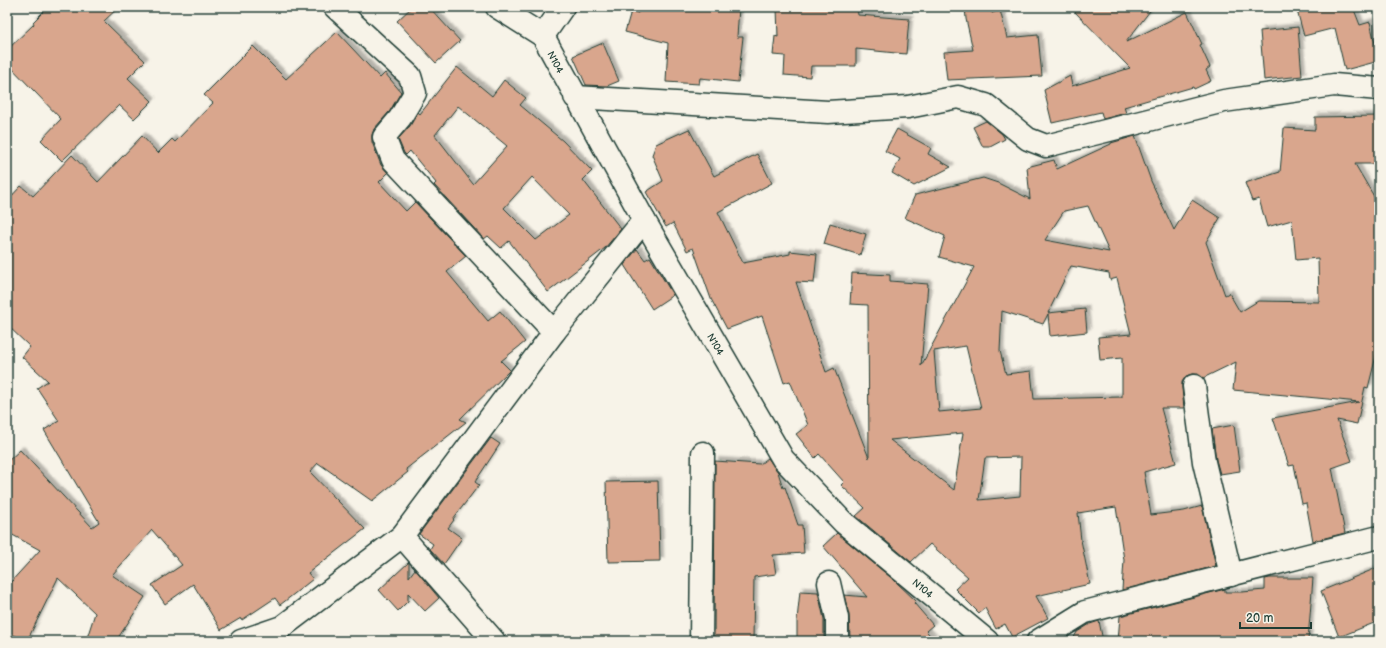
<svg xmlns="http://www.w3.org/2000/svg" width="1386" height="648" font-family="'Balsamiq Sans',sans-serif">
	<style>
		.building { fill: #d9a68d; stroke: #1f3d34; fill-rule: evenodd; filter: url(#shadow) }
		.lines { fill: none; stroke-linecap: round; stroke-linejoin: round }
		.street-casing { stroke: #1f3d34; stroke-width: 25 }
		.secondary-casing { stroke: #1f3d34; stroke-width: 25 }
		.street { stroke: #f7f3e8; stroke-width: 22 }
		.secondary { stroke: #f7f3e8; stroke-width: 22 }
		.labels { text-anchor: middle; stroke-width: 3; stroke-linejoin: round; paint-order: stroke }
		.street-label { font-size: 10px; fill: #1f3d34; stroke: #f7f3e8 }
	</style>
	<defs>
		<filter id="shadow"><feDropShadow dx="3.5" dy="-3.5" stdDeviation="1" flood-color="#0004"/></filter>
	</defs>
	<rect width="100%" height="100%" fill="#f7f3e8"/>
	<filter id="ink" filterUnits="userSpaceOnUse"><feTurbulence type="fractalNoise" baseFrequency=".025" numOctaves="2"/><feDisplacementMap in="SourceGraphic" scale="8" xChannelSelector="R" yChannelSelector="G"/><feConvolveMatrix kernelMatrix="1 2 1 2 8 2 1 2 1" color-interpolation-filters="sRGB"/></filter>
	<g filter="url(#ink)">
		<g class="building">
			<polygon points="48,7 119,7 104,21 145,61 128,78 152,101 134,119 119,105 62,161 41,140 61,119 7,63 7,50 34,24 33,22"/>
			<polygon points="412,7 429,7 460,41 436,63 397,21"/>
			<polygon points="639,7 739,7 737,37 743,37 738,82 700,78 699,84 666,82 668,43 625,32 631,11 638,13"/>
			<polygon points="796,7 857,7 858,15 909,19 906,54 856,49 856,66 811,66 810,77 784,75 785,56 773,55 775,36 778,37 777,8"/>
			<polygon points="965,7 991,7 992,13 1000,10 1007,38 1038,35 1042,76 947,80 944,52 973,50 966,19"/>
			<polygon points="1070,7 1153,7 1126,42 1187,12 1202,44 1200,45 1210,67 1206,70 1211,81 1194,89 1193,87 1124,107 1126,113 1103,119 1101,112 1052,123 1044,90 1070,76 1072,86 1130,68"/>
			<polygon points="1296,7 1353,7 1360,25 1370,22 1379,61 1345,70 1335,28 1304,36"/>
			<polygon points="1298,27 1302,76 1264,80 1260,31"/>
			<polygon points="337,32 380,78 385,73 401,92 390,111 374,129 372,135 372,142 381,165 388,173 379,182 406,211 415,202 466,256 447,272 488,321 500,311 525,342 501,361 510,370 460,419 466,422 406,469 408,472 372,501 318,463 310,472 365,529 308,573 313,579 280,605 275,598 242,620 241,618 221,630 193,584 165,604 152,585 182,565 152,530 112,575 145,597 116,641 86,641 95,613 58,578 27,641 7,632 8,585 40,550 7,532 7,462 20,450 92,527 99,522 44,430 59,421 37,388 48,381 22,357 30,347 7,325 7,201 21,186 33,196 72,155 98,182 142,136 158,153 172,139 175,142 213,103 204,95 253,46 286,79"/>
			<polygon points="603,43 619,81 607,86 586,85 573,56"/>
			<path d="M457,67L492,96L504,80L526,98L520,105L563,141L592,171L583,180L621,229L605,248L548,292L509,241L501,248L488,236L484,239L434,185L436,183L410,151L406,155L404,153L398,139L410,126L418,112L420,114ZM458,106L507,146L473,184L435,135ZM532,177L569,215L536,240L504,208Z"/>
			<path d="M1378,116V164H1355L1379,205V344L1368,388L1365,387L1357,424L1337,420L1352,461L1332,468L1345,533L1313,541L1306,503L1302,504L1294,465L1289,466L1273,418L1359,402L1233,390L1236,362L1203,378L1198,374H1192L1186,376L1182,382V388L1184,408H1161L1176,463L1144,472L1151,515L1184,511L1202,506L1216,566L1122,590L1124,560L1116,507L1078,513L1081,540L1090,584L1036,596L1048,618L1012,637L1005,624L996,629L985,608L979,613L955,589L968,577L930,544L911,562L856,516L865,508L841,485L844,482L819,454L815,458L796,434L808,425L790,381L784,383L762,316L727,329L711,299L693,248L687,251L673,223L666,227L646,192L663,181L652,155L656,144L689,129L714,176L757,154L772,183L718,212L743,263L790,254V251L817,254L814,283L796,282L826,372L834,368L869,458L868,305L850,304L852,273L890,275V281L928,284L921,366L974,267L939,257L945,236L905,218L915,195L983,178L998,183L1030,199L1027,167L1054,160L1057,169L1111,144V143L1135,136L1151,181L1174,230L1192,200L1220,218L1206,242L1225,295L1229,293L1240,312L1258,301L1319,302L1318,258L1296,260L1292,220L1267,227L1259,199L1252,201L1245,183L1280,172L1284,128L1315,130V117ZM1088,206L1109,252L1045,240L1064,211ZM1071,266L1109,273L1110,280L1117,278L1131,334L1098,337L1100,360L1122,358V397L1034,399L1031,371L1006,374L1000,351L1002,311L1043,324L1048,314L1050,336L1087,332L1085,309L1048,313ZM966,346L981,408L939,412L934,351ZM963,433L954,490L890,440ZM1021,457L1020,496L979,500L985,458Z"/>
			<polygon points="986,121 1002,134 1005,139 990,147 983,147 973,127"/>
			<polygon points="897,129 931,148 928,154 951,167 914,186 892,173 900,159 885,151"/>
			<polygon points="830,223 866,234 860,255 824,244"/>
			<polygon points="637,249 645,260 650,257 673,295 652,309 624,265"/>
			<polygon points="1234,425 1240,471 1220,474 1216,460 1212,429"/>
			<polygon points="491,438 500,444 475,482 479,485 453,519 454,520 448,528 462,538 444,564 430,549 433,544 419,534"/>
			<polygon points="768,458 778,472 783,488 785,487 798,525 802,525 804,553 773,555 776,574 754,577 753,641 714,641 715,461 760,464"/>
			<polygon points="658,481 660,561 608,562 606,482"/>
			<polygon points="837,533 895,581 916,601 914,603 933,625 926,631 936,641 882,641 850,638 849,615 844,595 867,597 823,546"/>
			<polygon points="409,562 409,577 415,569 439,598 425,611 408,593 408,601 398,611 379,590"/>
			<polygon points="1379,567 1379,621 1339,637 1321,591"/>
			<polygon points="1270,578 1313,578 1308,641 1118,641 1120,616 1225,589 1225,592 1242,592 1265,590 1265,579"/>
			<polygon points="800,591 818,592 824,619 824,641 797,641 797,620"/>
			<polygon points="1099,621 1103,641 1072,641 1077,632 1090,624"/>
		</g>
		<g class="lines">
			<defs>
				<g id="street">
					<polyline points="335,7 410,76 415,93 400,118 384,137 393,160 554,332"/>
					<polyline points="543,36 563,7"/>
					<polyline points="575,97 828,112 908,107 958,97 986,105 1028,139 1046,146 1224,101 1334,85 1379,89"/>
					<polyline points="1194,386 1204,462 1231,575"/>
					<polyline points="402,536 494,641"/>
					<polyline points="829,583 837,618 837,641"/>
					<polyline points="241,641 282,627 402,536 554,332 644,220"/>
					<polyline points="701,641 703,453"/>
					<polyline points="1038,641 1085,612 1379,537"/>
				</g>
				<polyline id="secondary" points="497,7 543,36 644,220 783,459 843,522 987,641"/>
			</defs>
			<use href="#street" class="street-casing"/>
			<use href="#secondary" class="secondary-casing"/>
			<use href="#street" class="street"/>
			<use href="#secondary" class="secondary"/>
		</g>
	</g>
	<g class="labels">
		<g class="street-label">
			<text transform="translate(556 62) rotate(62)" y="4">N104</text>
			<text transform="translate(716 344) rotate(60)" y="4">N104</text>
			<text transform="translate(923 588) rotate(40)" y="4">N104</text>
		</g>
	</g>
	<rect width="1386" height="648" fill="none" stroke="#f7f3e8" stroke-width="24"/>
	<rect x="12" y="12" width="1362" height="624" fill="none" stroke="#1f3d34" stroke-width="1.5" filter="url(#ink)"/>
	<path d="M1240 622v6h71v-6" fill="none" stroke="#1f3d34" stroke-width="2"/>
	<text x="1246" y="622" font-size="12" fill="#1f3d34" stroke="#f7f3e8" stroke-width="3" paint-order="stroke">20 m</text>
</svg>
